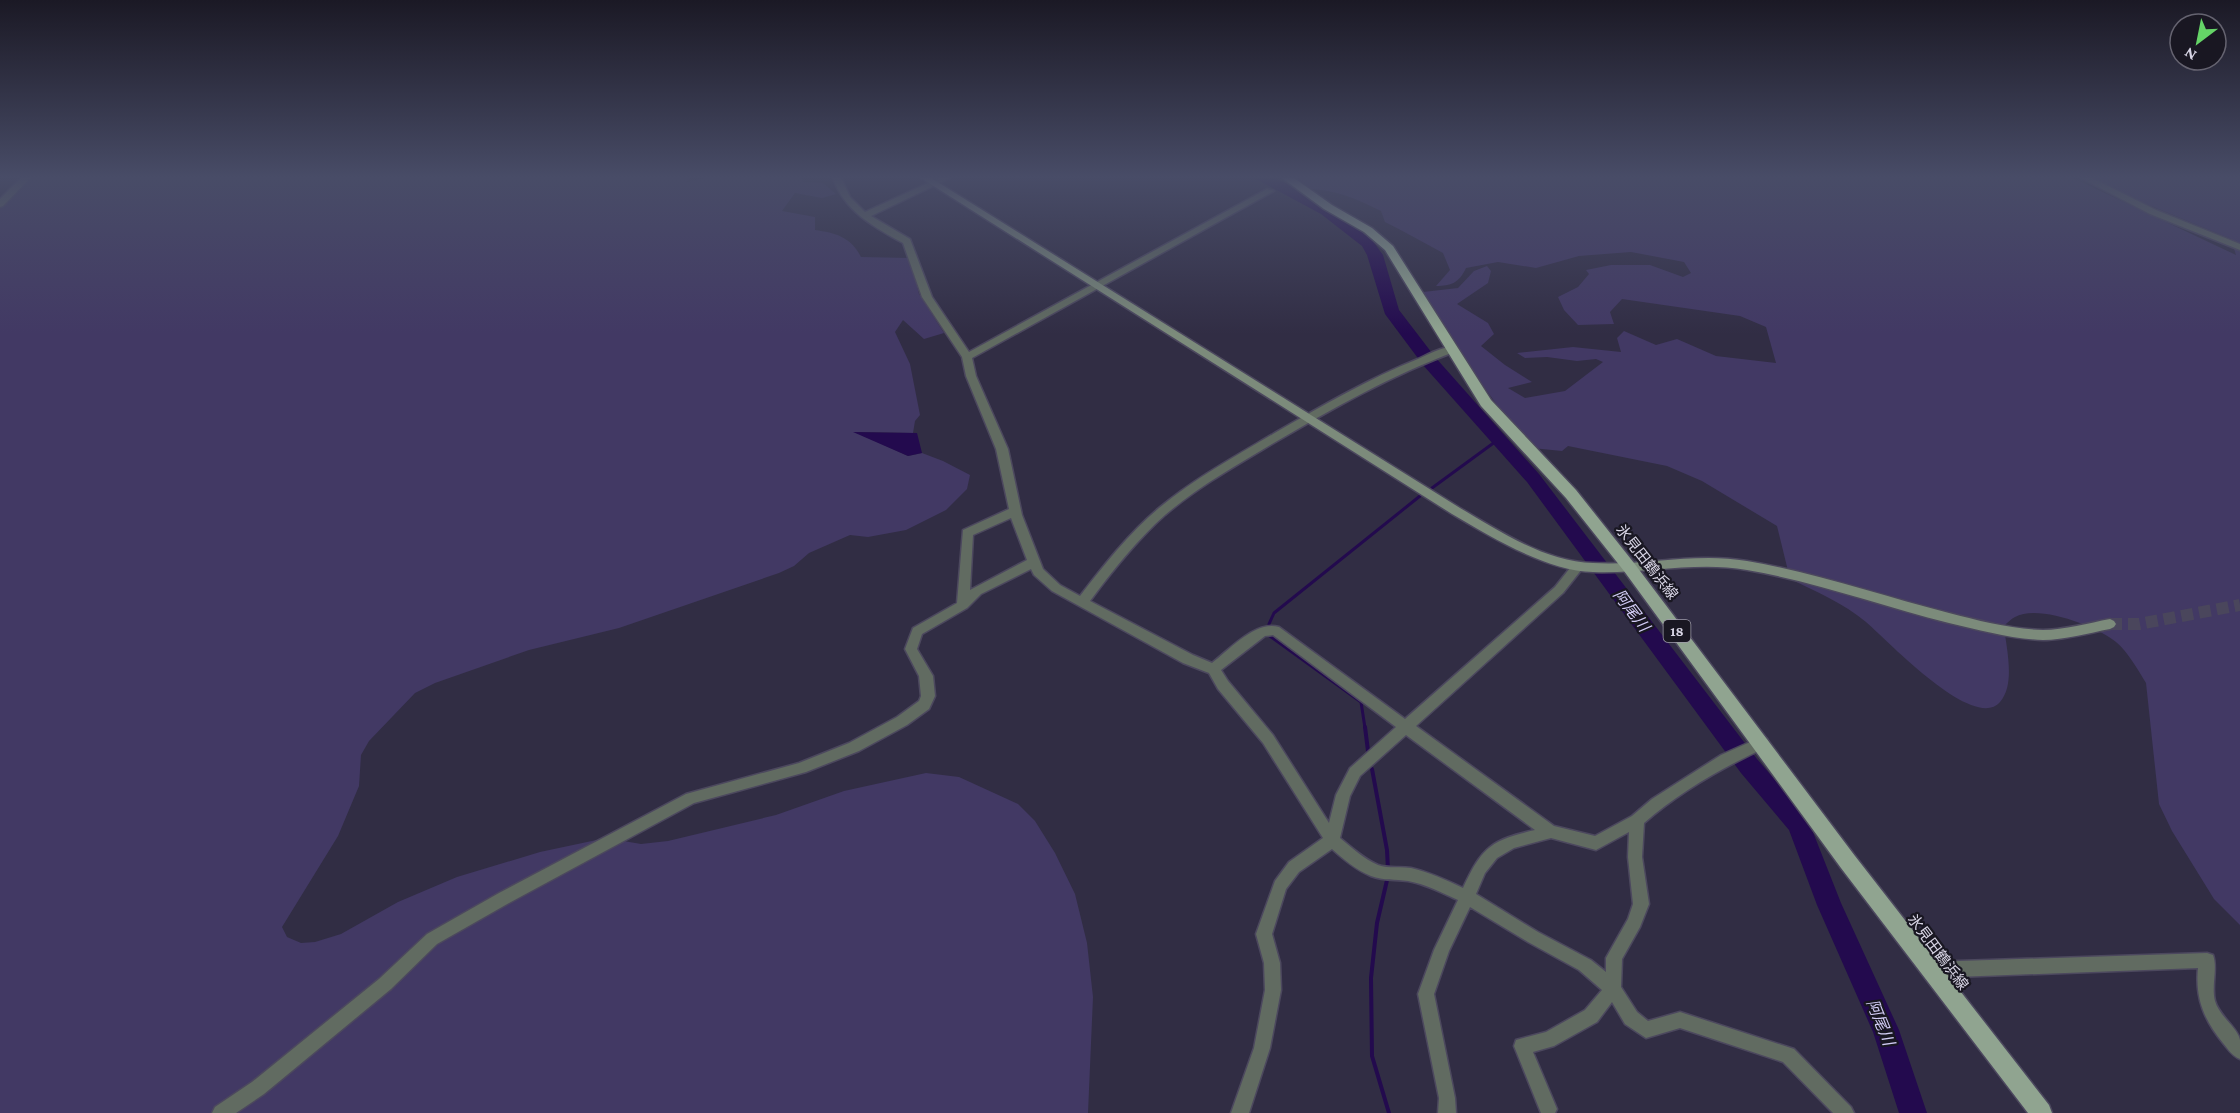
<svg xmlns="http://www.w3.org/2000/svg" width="2240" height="1113" font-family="'Crimson Pro','Noto Sans JP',serif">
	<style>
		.green { fill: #423964 }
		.water { fill: #230a4e }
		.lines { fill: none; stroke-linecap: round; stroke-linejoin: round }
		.stream-far1 { stroke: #230a4e; stroke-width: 3 }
		.stream { stroke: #230a4e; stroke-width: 4 }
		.river { fill: #230a4e; fill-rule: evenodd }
		.secondary-tunnel { stroke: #4a465c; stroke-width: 12; stroke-dasharray: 12 6; stroke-linecap: butt }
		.street-casing { stroke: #4c485e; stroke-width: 3 }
		.secondary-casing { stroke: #4c485e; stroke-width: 3 }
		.primary-casing { stroke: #4c485e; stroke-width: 3 }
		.street { fill: #616b61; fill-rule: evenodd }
		.secondary { fill: #7c8b7b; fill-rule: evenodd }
		.primary { fill: #90a490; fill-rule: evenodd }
		.labels { text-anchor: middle; stroke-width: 4.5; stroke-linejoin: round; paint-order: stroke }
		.shield { fill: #191722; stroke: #9f9caa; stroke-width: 1.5 }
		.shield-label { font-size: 14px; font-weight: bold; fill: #d8d5e5 }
		.street-label { font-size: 15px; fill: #d8d5e5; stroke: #191722 }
		.water-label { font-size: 16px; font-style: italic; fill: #d3cdf6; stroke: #191722 }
	</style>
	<rect width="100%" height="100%" fill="#312d44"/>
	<g class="green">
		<path d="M26,178H689L686,182L706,178H802L804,182L823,183L836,194L822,198L795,193L782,211L815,217V230C836,233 851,237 861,257L910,258L919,294L944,333L924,339L903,320L895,332L910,364L920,415L915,421L913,433L855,432L908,456L922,453L943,461L970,475L967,489L946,510L906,530L868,537L850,535L809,553L794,566L779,573L619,628L529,650L435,683L415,693L369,741L361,755L359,786L338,836L282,927L287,937L301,943L315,942L341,934L398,902L457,877L540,852L606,838L641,844L668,841L776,815L844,791L926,773L959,777L1018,804L1035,821L1055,853L1075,894L1087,943L1093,997L1088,1113H0V204Z"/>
		<path d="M1299,178H2073L2236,255L2231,239L2132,198L2090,178H2240V925L2214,899L2172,831L2159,804L2146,683C2138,670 2128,652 2116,642C2096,626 2038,604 2015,617C2011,619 2007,623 2004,626C2006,647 2016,684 2000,702C1974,733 1885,638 1866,622C1843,603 1817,592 1790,579L1777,526L1702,481L1667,466L1568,446L1562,451L1532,448C1489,400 1457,347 1423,292L1458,288L1474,271L1487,266L1491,271L1488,283L1457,304L1488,323L1494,334L1481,346L1505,365L1532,382L1508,388L1525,398L1565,391L1603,362L1596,359L1577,361L1547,357L1525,358L1517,353L1573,347L1621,352L1617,338L1624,331L1656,345L1677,339L1716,356L1776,363L1766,327L1740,316L1622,299L1610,312L1614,324L1578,325L1564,310L1558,297L1578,287L1589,274L1586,270L1611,265H1650L1683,277L1691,273L1684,262L1631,252L1579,256L1536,268L1498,262L1466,268C1459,283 1451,286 1436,286L1450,270L1443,253C1423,242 1405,232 1385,222L1381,211C1357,199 1337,190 1310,189Z"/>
	</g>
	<polygon class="water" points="853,432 917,433 922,453 908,456"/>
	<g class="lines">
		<g class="stream-far1">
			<polyline points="1432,488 1499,439"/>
			<polyline points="1269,624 1274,613 1420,496"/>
			<polyline points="1267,634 1361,702 1365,728"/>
		</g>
		<g class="stream">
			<polyline points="1365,727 1368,751"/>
			<polyline points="1372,769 1387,850 1388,870"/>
			<polyline points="1388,876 1377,923 1371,978 1372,1056 1389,1113"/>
		</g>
		<polygon class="river" points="1254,178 1273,178 1288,184 1331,208 1372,240 1383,255 1399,310 1435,357 1539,474 1757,759 1807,817 1841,903 1899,1030 1927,1113 1899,1113 1873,1032 1817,905 1789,830 1741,773 1527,482 1423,365 1385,314 1367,255 1362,246 1321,214"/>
		<polyline class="secondary-tunnel" points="2110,624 2139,624 2240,605"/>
		<defs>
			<g id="street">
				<polygon points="21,178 30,178 3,206 0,207 0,199"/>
				<path d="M833,178H841L850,197L865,212L939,178H950L871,216L910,239L932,297L969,352L1267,189L1274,191L972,358L976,376L1008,449L1022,515L1043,569L1060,585L1080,596C1104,565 1129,533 1159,508C1194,479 1234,457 1273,434C1320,407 1368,379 1418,359C1429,354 1445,345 1457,347V351C1391,375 1332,409 1272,444C1235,466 1198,487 1165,515C1137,540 1113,570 1090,601L1193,655L1212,663C1230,649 1256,620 1279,627L1405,719L1555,587L1574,563H1582L1584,566L1582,569L1563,593L1416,726L1554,826L1595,836L1632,816L1652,799L1721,755L1757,739L1762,737L1767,739L1769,743L1767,747C1723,767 1681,791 1644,823L1642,857L1649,904L1640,927L1622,959L1621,987L1637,1012L1648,1021L1680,1012L1794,1049L1851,1107L1854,1113H1833L1783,1062L1680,1028L1646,1038L1625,1024L1612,1002L1597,1022L1554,1046L1533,1052L1557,1109L1555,1113H1541L1514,1046L1516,1040L1546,1032L1585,1010L1602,990L1579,970L1528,942L1470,907L1449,951L1434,994L1455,1098L1456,1113H1438L1439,1098L1418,994L1434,950L1458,900C1442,893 1426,884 1408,881C1395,879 1384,881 1371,876C1356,870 1343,859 1332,849L1299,872L1286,889L1272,934L1280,963L1281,990L1270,1048L1249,1113H1231L1254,1048L1265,990L1264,963L1256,934L1275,881L1289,862L1323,838L1263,743L1218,689L1209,673L1183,663L1052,591L1034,575L1031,569L981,594L967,608L922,634L917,649L933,676L935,696L929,709L907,725L859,751L806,772L694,803L509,903L437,944L391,989L264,1094L236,1113H212L215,1107L252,1082L379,979L427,934L499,893L686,794L799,763L849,743L897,717L919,701L921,696L919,676L905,649L913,628L957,603L963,530L1009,509L996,449L966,376L962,357L922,297L903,243C874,227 844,211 833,178ZM1011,518L1027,560L970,590L973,535ZM1273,635L1396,727L1350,768L1336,795L1329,823L1273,735L1228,681L1221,670L1265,636ZM1406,735L1535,830C1491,840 1482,847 1463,888C1446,880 1429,872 1411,868C1400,866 1389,869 1378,865C1364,859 1352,848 1340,838L1350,796L1360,776ZM1629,832L1628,857L1633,904L1628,919L1606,958V972L1591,960L1538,932L1476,894L1485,873L1497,858L1514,848L1551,838L1596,850Z"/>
				<polygon points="2081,178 2092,178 2156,210 2240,244 2240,250 2150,214"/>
				<path d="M2207,953L2213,955C2218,968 2211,986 2215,1001C2219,1016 2238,1028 2240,1040C2240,1046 2240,1053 2240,1059C2232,1056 2228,1049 2223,1043C2204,1020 2195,998 2198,968L1929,978L1923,975L1921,970L1923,965L1929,962Z"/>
			</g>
			<path id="secondary" d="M921,178H931L1460,508C1499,531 1546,562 1593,563C1644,566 1696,552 1747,561C1816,573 1882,596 1949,613C1980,621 2011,629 2043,630C2064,630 2089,623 2110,619L2114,621L2116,624L2114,627L2110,629C2089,633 2064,640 2043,640C2011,639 1980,630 1949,623C1882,606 1816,582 1747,570C1696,561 1645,574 1593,572C1547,571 1491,537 1452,514Z"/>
			<polygon id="primary" points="1282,178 1294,178 1332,205 1372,228 1393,246 1491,400 1576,490 1634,563 1855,856 2049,1105 2052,1113 2028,1113 1841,868 1624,571 1566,498 1481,406 1385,250 1364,232 1324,209"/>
		</defs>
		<use href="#street" class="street-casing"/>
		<use href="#secondary" class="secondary-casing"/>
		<use href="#primary" class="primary-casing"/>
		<use href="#street" class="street"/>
		<use href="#secondary" class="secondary"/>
		<use href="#primary" class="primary"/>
	</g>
	<linearGradient id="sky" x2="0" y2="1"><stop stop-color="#1b1925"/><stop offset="0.53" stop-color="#484c67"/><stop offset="1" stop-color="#484c67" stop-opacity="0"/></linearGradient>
	<rect width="2240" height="334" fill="url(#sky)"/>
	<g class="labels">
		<rect class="shield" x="1663.5" y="620" width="27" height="22" rx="4.5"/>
		<g class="shield-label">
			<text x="1677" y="636">18</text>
		</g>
		<g class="street-label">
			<text transform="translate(1647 562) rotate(52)" y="5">氷見田鶴浜線</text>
			<text transform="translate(1938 952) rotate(53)" y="5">氷見田鶴浜線</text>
		</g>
		<g class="water-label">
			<text transform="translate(1632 610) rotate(53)" y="6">阿尾川</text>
			<text transform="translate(1881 1022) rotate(68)" y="6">阿尾川</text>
		</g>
	</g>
	<g transform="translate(2198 42) rotate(212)"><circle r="28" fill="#191722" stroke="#656370" stroke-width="1.5"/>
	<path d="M0-4.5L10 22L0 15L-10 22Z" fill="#65d467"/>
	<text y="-9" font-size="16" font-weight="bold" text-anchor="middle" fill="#d8d5e5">N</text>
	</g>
</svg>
